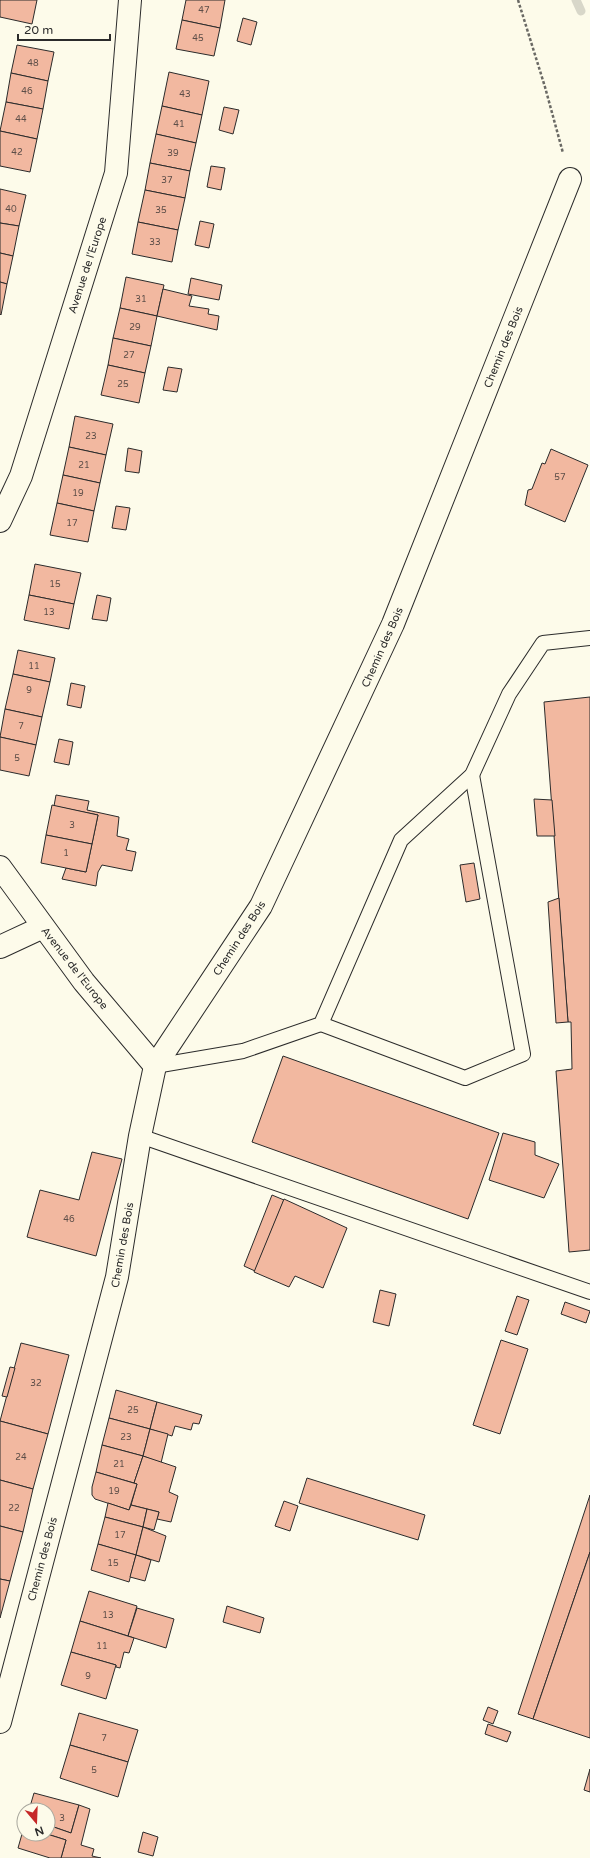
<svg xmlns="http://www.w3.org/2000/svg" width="590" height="1858" font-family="'Varela Round',sans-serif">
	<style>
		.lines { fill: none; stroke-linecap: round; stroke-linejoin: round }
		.stream { stroke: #d8d7c9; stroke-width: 9 }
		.building { fill: #f2b8a0; stroke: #2b2b2b }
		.service-casing { stroke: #2b2b2b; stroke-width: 16 }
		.minor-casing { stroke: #2b2b2b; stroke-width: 24 }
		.path { stroke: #6a6964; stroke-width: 2.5; stroke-dasharray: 3 2; stroke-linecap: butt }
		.service { stroke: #fdfbea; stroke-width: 14 }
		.minor { stroke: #fdfbea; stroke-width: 22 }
		.labels { text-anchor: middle; stroke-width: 3; stroke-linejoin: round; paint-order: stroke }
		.number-label { font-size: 9px; fill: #5d4e48 }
		.street-label { font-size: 11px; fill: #2b2b2b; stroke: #fdfbea }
	</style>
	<rect width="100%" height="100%" fill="#fdfbea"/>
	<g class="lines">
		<polyline class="stream" points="576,0 581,11"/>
	</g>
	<g class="building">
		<polygon points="0,0 37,0 32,24 0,17"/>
		<polygon points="186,0 225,0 220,28 182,20"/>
		<polygon points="243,18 257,22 251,45 237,41"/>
		<polygon points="182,20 220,28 214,56 176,49"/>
		<polygon points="17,45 54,52 48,81 11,73"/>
		<polygon points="169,72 209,81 202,115 162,106"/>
		<polygon points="11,73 48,81 43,109 6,102"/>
		<polygon points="6,102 43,109 37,139 0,131"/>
		<polygon points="162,106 202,115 196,143 156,134"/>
		<polygon points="224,107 239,110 233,134 219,130"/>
		<polygon points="0,131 37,139 30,172 0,166"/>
		<polygon points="156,134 196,143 190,171 150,163"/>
		<polygon points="150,163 190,171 185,198 145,190"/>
		<polygon points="211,166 225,168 221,190 207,187"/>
		<polygon points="0,189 26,195 19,226 0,223"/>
		<polygon points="145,190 185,198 178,230 138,222"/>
		<polygon points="200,221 214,224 209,248 195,245"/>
		<polygon points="138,222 178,230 172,262 132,254"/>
		<polygon points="0,223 19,226 13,256 0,253"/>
		<polygon points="0,253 13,256 7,284 0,282"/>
		<polygon points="126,277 164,285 157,316 120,308"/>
		<polygon points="191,278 222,285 219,300 188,294"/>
		<polygon points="0,282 7,284 1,315 0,314"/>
		<polygon points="163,289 192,296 189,306 209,309 208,314 219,316 217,330 157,316"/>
		<polygon points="120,308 157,316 151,346 113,338"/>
		<polygon points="113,338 151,346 145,373 108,365"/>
		<polygon points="108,365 145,373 139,403 101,395"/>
		<polygon points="168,367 182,369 177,392 163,390"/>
		<polygon points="75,416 113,424 106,455 69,447"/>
		<polygon points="69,447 106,455 100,483 63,475"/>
		<polygon points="128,448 142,451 139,473 125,471"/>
		<polygon points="551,449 588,465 565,522 525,505 528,490 532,489 542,463 545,464"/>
		<polygon points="63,475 100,483 94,511 57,503"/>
		<polygon points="57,503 94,511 88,542 50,535"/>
		<polygon points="116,506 130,508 126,530 112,528"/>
		<polygon points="35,564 81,573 74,604 29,595"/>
		<polygon points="29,595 74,604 69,629 24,620"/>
		<polygon points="97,595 111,598 107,621 92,619"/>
		<polygon points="18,650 55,658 50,682 13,674"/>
		<polygon points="13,674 50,682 42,717 5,709"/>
		<polygon points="71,683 85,686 81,708 67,705"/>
		<polygon points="590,697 590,1250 569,1252 556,1071 572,1069 571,1022 568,1022 544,702"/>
		<polygon points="5,709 42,717 36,745 0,737"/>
		<polygon points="0,737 36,745 29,776 0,770"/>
		<polygon points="59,739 73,742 69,765 54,762"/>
		<polygon points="56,795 89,801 87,810 119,817 117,836 129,839 126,850 136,852 132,871 102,865 98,872 96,886 62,879 66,868 86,872 98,815 54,806"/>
		<polygon points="534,799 552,800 555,836 537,836"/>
		<polygon points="52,805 98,815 92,844 46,835"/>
		<polygon points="46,835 92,844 86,872 41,863"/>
		<polygon points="474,863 480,899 466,902 460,865"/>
		<polygon points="559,898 568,1022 556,1023 548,902"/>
		<polygon points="283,1056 499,1133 468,1219 252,1142"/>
		<polygon points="503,1133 535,1142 535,1155 559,1164 544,1198 489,1180"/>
		<polygon points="92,1152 122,1159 96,1256 27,1237 40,1190 79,1200"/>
		<polygon points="272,1195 284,1200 255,1271 244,1266"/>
		<polygon points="284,1199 347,1228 323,1288 295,1276 289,1287 254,1272"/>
		<polygon points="380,1290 396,1294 389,1326 373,1322"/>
		<polygon points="517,1296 529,1300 517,1335 505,1331"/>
		<polygon points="565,1302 590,1311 586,1323 561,1314"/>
		<polygon points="501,1340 528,1349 500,1434 473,1425"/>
		<polygon points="21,1343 69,1355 48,1434 0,1421"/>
		<polygon points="10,1367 15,1368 7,1397 2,1396"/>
		<polygon points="116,1390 157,1402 150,1429 109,1418"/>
		<polygon points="157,1402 202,1415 199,1424 193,1423 191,1430 175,1426 172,1436 150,1429"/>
		<polygon points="109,1418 150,1429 143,1456 102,1445"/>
		<polygon points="0,1421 48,1434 33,1489 0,1480"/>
		<polygon points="150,1429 168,1434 161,1463 143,1456"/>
		<polygon points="102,1445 143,1456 134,1483 96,1472"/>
		<polygon points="143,1456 176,1467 169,1492 178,1496 171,1522 157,1519 159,1512 131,1505 137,1484 134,1483"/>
		<polygon points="96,1472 137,1484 129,1510 95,1499 92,1495 92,1487"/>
		<polygon points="307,1478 425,1515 418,1540 299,1503"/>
		<polygon points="0,1480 33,1489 23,1532 0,1526"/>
		<polygon points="590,1495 590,1552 533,1719 518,1714"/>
		<polygon points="284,1501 298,1506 290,1531 275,1526"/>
		<polygon points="108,1503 129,1510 131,1505 147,1509 143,1527 105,1517"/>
		<polygon points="147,1509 159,1512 154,1530 143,1527"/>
		<polygon points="105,1517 143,1527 136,1555 98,1544"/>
		<polygon points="0,1526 23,1532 10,1581 0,1579"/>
		<polygon points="143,1527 166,1536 159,1562 136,1555"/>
		<polygon points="98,1544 136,1555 129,1582 91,1570"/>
		<polygon points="590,1552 590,1738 533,1719"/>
		<polygon points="136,1555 151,1560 145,1581 130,1577"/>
		<polygon points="0,1579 10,1581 0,1618"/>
		<polygon points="89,1591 137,1606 128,1636 80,1621"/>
		<polygon points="227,1606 264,1618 260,1633 223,1622"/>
		<polygon points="137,1608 174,1619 166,1648 128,1636"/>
		<polygon points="80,1621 134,1638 129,1653 124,1652 120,1668 116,1667 116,1665 71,1652"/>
		<polygon points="71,1652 116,1665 106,1699 61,1685"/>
		<polygon points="488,1707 498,1711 493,1724 483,1720"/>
		<polygon points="79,1713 138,1730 128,1762 70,1745"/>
		<polygon points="488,1724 511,1732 507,1742 485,1734"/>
		<polygon points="70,1745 128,1762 118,1797 60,1778"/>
		<polygon points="590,1769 590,1792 584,1790"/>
		<polygon points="34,1793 79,1805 71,1833 48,1825 48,1810 29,1810"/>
		<polygon points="79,1805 90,1809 81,1845 94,1849 92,1856 101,1858 61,1858 66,1840 47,1834 48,1834 48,1825 71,1833"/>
		<polygon points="24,1827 24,1834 47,1834 66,1840 61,1858 50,1858 18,1848"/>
		<polygon points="143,1832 158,1837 153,1856 138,1852"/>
	</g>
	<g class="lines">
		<defs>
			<g id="service">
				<polyline points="321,1024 465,1078 523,1054 472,775"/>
				<polyline points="155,1066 243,1051 321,1024 401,840 472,775 509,694 543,643 590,638"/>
				<polyline points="140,1136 590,1292"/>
			</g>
			<g id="minor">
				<polyline points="0,521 21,476 116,173 130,0"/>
				<polyline points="0,867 84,982 155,1066"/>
				<polyline points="0,947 43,927"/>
				<polyline points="0,1722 117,1277 140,1136 155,1066 261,906 393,624 570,179"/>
			</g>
		</defs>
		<use href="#service" class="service-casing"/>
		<use href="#minor" class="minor-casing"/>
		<polyline class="path" points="518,0 545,87 563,153"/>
		<use href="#service" class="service"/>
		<use href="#minor" class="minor"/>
	</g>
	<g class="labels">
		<g class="number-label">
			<text x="204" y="13">47</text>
			<text x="198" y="41">45</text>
			<text x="33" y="66">48</text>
			<text x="27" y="94">46</text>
			<text x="185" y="97">43</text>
			<text x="21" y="122">44</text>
			<text x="179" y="127">41</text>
			<text x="17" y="155">42</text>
			<text x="173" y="156">39</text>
			<text x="167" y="183">37</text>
			<text x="11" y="212">40</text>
			<text x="161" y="213">35</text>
			<text x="155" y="245">33</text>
			<text x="141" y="302">31</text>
			<text x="135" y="330">29</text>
			<text x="129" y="358">27</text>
			<text x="123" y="387">25</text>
			<text x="91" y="439">23</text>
			<text x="84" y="468">21</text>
			<text x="560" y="480">57</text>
			<text x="78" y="496">19</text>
			<text x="72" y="526">17</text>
			<text x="55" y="587">15</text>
			<text x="49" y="615">13</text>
			<text x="34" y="669">11</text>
			<text x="29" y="693">9</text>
			<text x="21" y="729">7</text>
			<text x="17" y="761">5</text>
			<text x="72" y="828">3</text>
			<text x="66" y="856">1</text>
			<text x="69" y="1222">46</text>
			<text x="36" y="1386">32</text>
			<text x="133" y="1413">25</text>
			<text x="126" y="1440">23</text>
			<text x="21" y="1460">24</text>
			<text x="119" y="1467">21</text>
			<text x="114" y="1494">19</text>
			<text x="14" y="1511">22</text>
			<text x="120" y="1538">17</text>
			<text x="113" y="1566">15</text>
			<text x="108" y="1618">13</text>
			<text x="102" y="1649">11</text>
			<text x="88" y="1679">9</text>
			<text x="104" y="1741">7</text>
			<text x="94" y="1773">5</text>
			<text x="62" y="1821">3</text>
		</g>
		<g class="street-label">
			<text transform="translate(87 265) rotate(-72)" y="4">Avenue de l'Europe</text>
			<text transform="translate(503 347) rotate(-68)" y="4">Chemin des Bois</text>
			<text transform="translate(382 647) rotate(-66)" y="4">Chemin des Bois</text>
			<text transform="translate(239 938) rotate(-57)" y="4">Chemin des Bois</text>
			<text transform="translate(75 968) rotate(52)" y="4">Avenue de l'Europe</text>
			<text transform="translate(122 1245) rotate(-80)" y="4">Chemin des Bois</text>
			<text transform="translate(42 1559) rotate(-75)" y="4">Chemin des Bois</text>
		</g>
	</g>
	<g transform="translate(36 1822) rotate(161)"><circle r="19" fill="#fdfbea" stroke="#a9a89e"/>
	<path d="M0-3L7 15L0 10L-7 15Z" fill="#c62828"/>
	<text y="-6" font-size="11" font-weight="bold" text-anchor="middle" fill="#2b2b2b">N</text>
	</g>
	<path d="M18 34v6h92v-6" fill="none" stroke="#2b2b2b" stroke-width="2"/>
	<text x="24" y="34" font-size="12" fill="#2b2b2b" stroke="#fdfbea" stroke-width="3" paint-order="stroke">20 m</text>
</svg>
